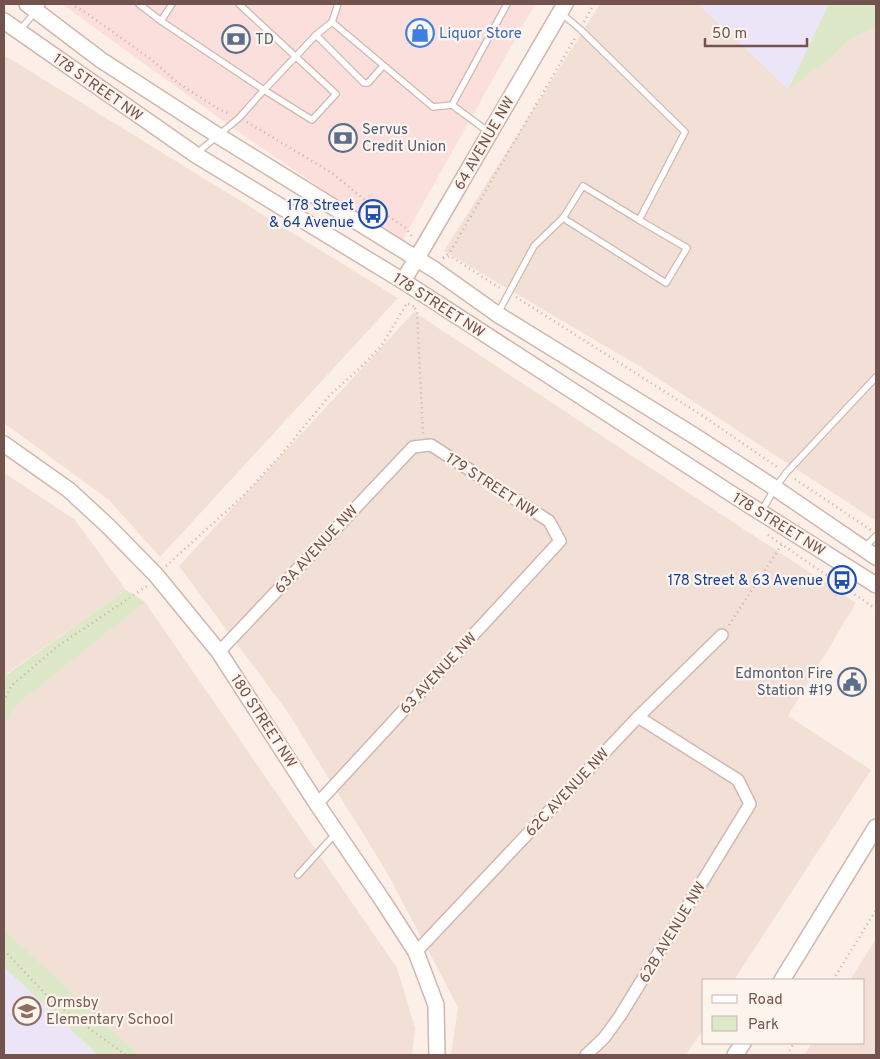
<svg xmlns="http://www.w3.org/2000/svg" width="880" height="1059" font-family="Overpass,sans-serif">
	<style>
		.residential { fill: #f2e0d7 }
		.commercial { fill: #fadfdd }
		.education { fill: #ece5f7 }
		.green { fill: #dce8c7 }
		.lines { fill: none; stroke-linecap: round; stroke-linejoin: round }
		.lane-casing { stroke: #ceb8b2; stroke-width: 8 }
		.street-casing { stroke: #ceb8b2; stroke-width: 14 }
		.secondary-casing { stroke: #d1b6af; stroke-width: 18 }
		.path { stroke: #d3aca5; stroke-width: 2.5; stroke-dasharray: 1 4; stroke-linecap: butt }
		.lane { stroke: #fff; stroke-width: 5.5 }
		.street { stroke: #fff; stroke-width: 11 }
		.secondary { stroke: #fff; stroke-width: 15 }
		.labels { text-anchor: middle; stroke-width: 4.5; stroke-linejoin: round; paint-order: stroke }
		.shop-label { font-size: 15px; fill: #366cbe; stroke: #fef4ee; text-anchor: start }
		.service-label { font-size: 15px; fill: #4e5e75; stroke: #fef4ee; text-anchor: start }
		.street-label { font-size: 15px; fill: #73534e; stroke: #fef4ee }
		.transit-label { font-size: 15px; fill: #164399; stroke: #fef4ee; text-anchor: end }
		.education-label { font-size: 15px; fill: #785e54; stroke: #fef4ee; text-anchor: start }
	</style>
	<rect width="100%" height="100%" fill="#fbefe8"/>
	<g class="residential">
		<polygon points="600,4 698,4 788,88 831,58 849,40 876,27 876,521 639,366 444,251"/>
		<polygon points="4,55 398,298 160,557 109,500 4,423"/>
		<polygon points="414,312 856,603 788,716 871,770 734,980 704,980 704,1028 686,1055 451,1055 458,1007 385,869 287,711 179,566"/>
		<polygon points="4,473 75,520 126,590 6,674 4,679"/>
		<polygon points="145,602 397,968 415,1028 412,1055 139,1055 4,929 4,725 15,706"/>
		<polygon points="876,939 876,1055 804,1055 812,1043 864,1043 864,980 850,980"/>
	</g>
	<polygon class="commercial" points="62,4 535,4 401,243 233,128"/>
	<g class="education">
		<polygon points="698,4 829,4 788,89"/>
		<polygon points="4,967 98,1055 4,1055"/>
	</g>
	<g class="green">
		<polygon points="829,4 876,4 876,27 849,40 831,58 788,89"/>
		<polygon points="126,590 145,602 15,706 4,725 4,679 6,675"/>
		<polygon points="4,929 139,1055 98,1055 4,967"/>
	</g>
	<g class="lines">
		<defs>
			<g id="lane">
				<polyline points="139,4 161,21 264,90 316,35 332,22 433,107 452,105 490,133"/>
				<polyline points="161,21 172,4"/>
				<polyline points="332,22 338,4"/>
				<polyline points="19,31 42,4"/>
				<polyline points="316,35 364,83 368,83 383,66"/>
				<polyline points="452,105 507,4"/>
				<polyline points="197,153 239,118 264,90 312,120 336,94 239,4"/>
				<polyline points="563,218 666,283 687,248 639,220"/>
				<polyline points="498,313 534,246 563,218 583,186 639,220 685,132 580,29 562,14"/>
				<polyline points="761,512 775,488 786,473 876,377"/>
				<polyline points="864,548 876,536"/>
				<polyline points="298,875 335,834"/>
			</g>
			<g id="street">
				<polyline points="219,652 413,447 431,445 549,521 560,541 317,804"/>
				<polyline points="416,952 638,717 722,635"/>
				<polyline points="586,1055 604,1038 620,1016 750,804 738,780 638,717"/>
			</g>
			<g id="secondary">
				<polyline points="27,4 101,60 217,135 435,270 497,314 693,435 775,488 876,557"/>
				<polyline points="4,21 196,155 403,281 741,500 876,585"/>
				<polyline points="403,281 424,246 565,4"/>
				<polyline points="4,444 69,490 108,526 156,575 219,652 317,804 383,901 416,952 436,1005 437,1055"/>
				<polyline points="782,980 876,827"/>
				<polyline points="735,1055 743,1043"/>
			</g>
		</defs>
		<use href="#lane" class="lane-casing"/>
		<use href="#street" class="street-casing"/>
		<use href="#secondary" class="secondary-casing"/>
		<g class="path">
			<polyline points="71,4 85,12 152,60 178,83 220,110 230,114"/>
			<polyline points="584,22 594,4"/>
			<polyline points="247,122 332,173 371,205 406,228 413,238"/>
			<polyline points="443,258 450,256 500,288"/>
			<polyline points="443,258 450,252 575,38"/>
			<polyline points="516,297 706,418 780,469"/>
			<polyline points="415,308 417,312 423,434"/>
			<polyline points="795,479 871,530"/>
			<polyline points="768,535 876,609"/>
			<polyline points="166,566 242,497 280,456 330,395 362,366 382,345 407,303 417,308"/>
			<polyline points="729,625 782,544"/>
			<polyline points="4,702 11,686 58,646 147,586"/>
			<polyline points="4,950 53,1002 126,1055"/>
			<polyline points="833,980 876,910"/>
			<polyline points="787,1055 794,1043"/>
		</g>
		<use href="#lane" class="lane"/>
		<use href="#street" class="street"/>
		<use href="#secondary" class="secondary"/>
	</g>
	<defs>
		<symbol id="shop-ring" viewBox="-11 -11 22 22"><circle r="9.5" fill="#fef4ee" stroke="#3f7fe0" stroke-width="1.5"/><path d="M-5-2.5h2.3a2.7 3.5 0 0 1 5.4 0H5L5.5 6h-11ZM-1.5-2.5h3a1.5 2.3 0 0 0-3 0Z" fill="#3f7fe0"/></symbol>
		<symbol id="bank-ring" viewBox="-11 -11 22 22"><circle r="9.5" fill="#fef4ee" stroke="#5c6f8a" stroke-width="1.5"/><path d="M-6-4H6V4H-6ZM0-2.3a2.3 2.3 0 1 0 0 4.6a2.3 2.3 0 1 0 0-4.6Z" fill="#5c6f8a"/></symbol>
		<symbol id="bus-ring" viewBox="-11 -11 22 22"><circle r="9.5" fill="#fef4ee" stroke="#1a4fb4" stroke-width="1.5"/><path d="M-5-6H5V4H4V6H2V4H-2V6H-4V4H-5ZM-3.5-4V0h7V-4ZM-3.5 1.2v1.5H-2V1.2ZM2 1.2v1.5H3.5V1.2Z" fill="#1a4fb4"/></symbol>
		<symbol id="civic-ring" viewBox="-11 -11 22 22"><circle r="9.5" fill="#fef4ee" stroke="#5c6f8a" stroke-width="1.5"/><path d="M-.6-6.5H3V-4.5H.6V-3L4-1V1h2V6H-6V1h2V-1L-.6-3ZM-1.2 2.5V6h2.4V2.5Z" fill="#5c6f8a"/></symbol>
		<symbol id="school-ring" viewBox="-11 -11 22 22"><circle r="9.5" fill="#fef4ee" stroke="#8d6e63" stroke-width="1.5"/><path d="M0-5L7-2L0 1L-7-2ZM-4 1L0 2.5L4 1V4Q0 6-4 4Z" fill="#8d6e63"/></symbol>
	</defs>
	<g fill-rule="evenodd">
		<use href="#shop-ring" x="404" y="17" width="32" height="32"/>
		<use href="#bank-ring" x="220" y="23" width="32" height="32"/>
		<use href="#bank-ring" x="327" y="122" width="32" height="32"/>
		<use href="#bus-ring" x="357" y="198" width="32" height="32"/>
		<use href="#bus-ring" x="826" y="564" width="32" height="32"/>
		<use href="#civic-ring" x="836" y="666" width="32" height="32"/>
		<use href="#school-ring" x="11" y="995" width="32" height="32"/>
	</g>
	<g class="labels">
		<g class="shop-label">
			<text x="439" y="38">Liquor Store</text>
		</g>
		<g class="service-label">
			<text x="255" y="44">TD</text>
			<text x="362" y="134">Servus<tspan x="362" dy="17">Credit Union</tspan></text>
			<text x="833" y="678" text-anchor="end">Edmonton Fire<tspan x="833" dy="17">Station #19</tspan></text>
		</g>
		<g class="street-label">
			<text transform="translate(98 87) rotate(35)" y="5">178 STREET NW</text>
			<text transform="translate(484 143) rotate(-60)" y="5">64 AVENUE NW</text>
			<text transform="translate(439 305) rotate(33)" y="5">178 STREET NW</text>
			<text transform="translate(492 485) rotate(33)" y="5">179 STREET NW</text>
			<text transform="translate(779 524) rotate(32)" y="5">178 STREET NW</text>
			<text transform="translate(316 549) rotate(-47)" y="5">63A AVENUE NW</text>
			<text transform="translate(438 673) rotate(-47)" y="5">63 AVENUE NW</text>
			<text transform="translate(264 721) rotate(57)" y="5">180 STREET NW</text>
			<text transform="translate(567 792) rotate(-47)" y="5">62C AVENUE NW</text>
			<text transform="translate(672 932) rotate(-59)" y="5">62B AVENUE NW</text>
		</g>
		<g class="transit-label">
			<text x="354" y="210">178 Street<tspan x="354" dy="17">&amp; 64 Avenue</tspan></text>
			<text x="823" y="585">178 Street &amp; 63 Avenue</text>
		</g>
		<g class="education-label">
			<text x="46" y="1007">Ormsby<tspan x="46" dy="17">Elementary School</tspan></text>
		</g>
	</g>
	<rect width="880" height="1059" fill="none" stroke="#73534e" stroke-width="10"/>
	<rect x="702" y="979" width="162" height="65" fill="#fef4ee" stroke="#c6b4ae"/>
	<rect x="712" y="995" width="25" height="8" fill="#ffffff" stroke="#c6b4ae"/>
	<text x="748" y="1004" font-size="15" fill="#73534e">Road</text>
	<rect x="712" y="1016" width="25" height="15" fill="#dce8c7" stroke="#c6b4ae"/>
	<text x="748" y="1029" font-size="15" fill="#73534e">Park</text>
	<path d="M705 38v8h102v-8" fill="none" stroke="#73534e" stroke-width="2.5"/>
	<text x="712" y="38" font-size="15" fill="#73534e" stroke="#fef4ee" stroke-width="4" paint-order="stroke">50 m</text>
</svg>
